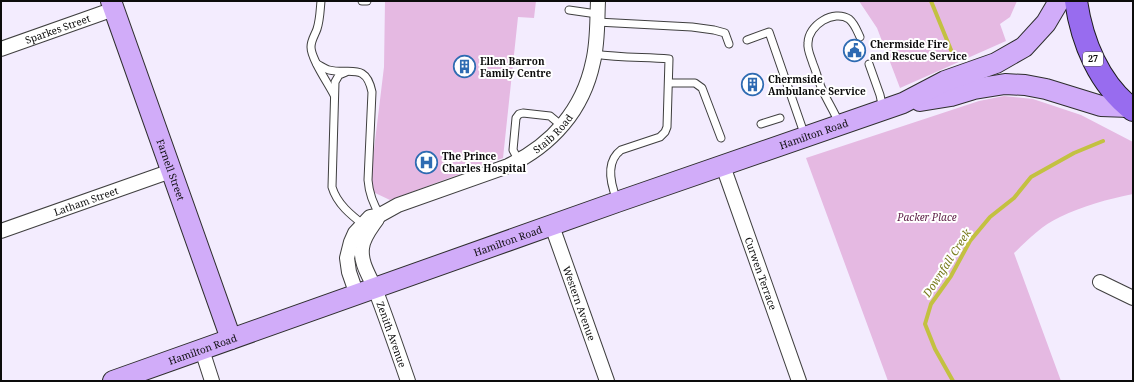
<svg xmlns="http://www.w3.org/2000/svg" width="1134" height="382" font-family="'Noto Serif',serif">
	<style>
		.green { fill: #e5b9e2 }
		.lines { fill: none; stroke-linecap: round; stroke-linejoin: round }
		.stream { stroke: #c3c141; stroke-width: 4 }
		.lane-casing { stroke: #3f3f3f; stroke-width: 9 }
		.street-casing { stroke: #3f3f3f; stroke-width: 16 }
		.secondary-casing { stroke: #2e2e2e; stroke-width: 22 }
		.primary-casing { stroke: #1d1d1d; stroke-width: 24 }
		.lane { stroke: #fff; stroke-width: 7 }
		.street { stroke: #fff; stroke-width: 14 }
		.secondary { stroke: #d1acf9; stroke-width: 20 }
		.primary { stroke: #986cef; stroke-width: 22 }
		.labels { text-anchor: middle; stroke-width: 4; stroke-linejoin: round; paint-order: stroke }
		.shield { fill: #fff; stroke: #555; stroke-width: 1 }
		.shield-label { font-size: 9px; font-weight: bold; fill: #0c0c0c }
		.street-label { font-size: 10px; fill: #0c0c0c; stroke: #fff }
		.poi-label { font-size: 10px; font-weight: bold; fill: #0c0c0c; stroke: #fff; text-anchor: start }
		.park-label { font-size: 10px; font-style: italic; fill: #5f2148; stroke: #fff }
		.water-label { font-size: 11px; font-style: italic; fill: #787a1c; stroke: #fff }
	</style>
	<rect width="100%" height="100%" fill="#f3ecfe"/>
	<g class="green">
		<polygon points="385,1 536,1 534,18 518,17 503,158 390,200 373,192 371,174 384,67"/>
		<polygon points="859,1 1017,1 1010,17 1000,24 1006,41 900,88 877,28"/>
		<path d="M1004,96L1033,99L1081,115L1133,142V194C1108,199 1083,206 1060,217C1042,225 1028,240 1014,253L1061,381H888L806,158L979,101Z"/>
	</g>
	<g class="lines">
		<g class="stream">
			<polyline points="931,1 951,50"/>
			<polyline points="953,381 935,349 925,324 931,304 951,276 970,241 990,217 1014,198 1031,177 1074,153 1103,141"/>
		</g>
		<defs>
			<g id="lane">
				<path d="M321,1C320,11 320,20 317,29C315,35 311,40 311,47C311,59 328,83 334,95"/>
				<polyline points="362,1 367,1"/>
				<polyline points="569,10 597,14"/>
				<polyline points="597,22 692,27 714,30 725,33 729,44"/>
				<polyline points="747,40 769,32 805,136"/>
				<path d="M595,54C620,58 644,57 669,59L667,127L665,132L660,137L621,150C605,162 611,185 617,200"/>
				<path d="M317,64C321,66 325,69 329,70C350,75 366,62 372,92L368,180C369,193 373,204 380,215"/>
				<polyline points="869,64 880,95 883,109"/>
				<path d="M346,72L339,75L335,82L332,187C337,204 351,215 365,226"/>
				<polyline points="669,83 695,83 702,88 721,138"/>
				<path d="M839,123C834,111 826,99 821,87C818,79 816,71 813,64C811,57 807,50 808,43C808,25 834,9 849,19C855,24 857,31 860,37"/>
				<polyline points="761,124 780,118"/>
				<polyline points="519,161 513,150 516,118 519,114 523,113 550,116 562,126"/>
			</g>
			<g id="street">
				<path id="s1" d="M1,49L114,9"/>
				<path id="s2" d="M723,166L799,381"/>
				<path id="s3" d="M377,219C371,228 363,237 362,248C360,265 372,279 377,294C388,323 398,352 408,381"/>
				<path id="s4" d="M552,226L607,381"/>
				<path id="s5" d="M1,231L171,171"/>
				<polyline points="1100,282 1133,298"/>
				<path id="s6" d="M357,295L349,272L347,258L351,242L355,233L370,217L380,215L398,205L508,166C552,145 583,110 593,62C598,42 597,21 598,1"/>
				<polyline points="202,350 212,381"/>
			</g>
			<g id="secondary">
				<path id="s7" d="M111,1L231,339"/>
				<polyline points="920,101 951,96 974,89 1005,84 1025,85 1046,89 1101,106 1129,107"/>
				<path id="s8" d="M113,381L617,202L903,103L945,81L996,63L1024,47L1046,23L1059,1"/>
			</g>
			<path id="primary" d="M1076,1C1082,42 1099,84 1133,110"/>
		</defs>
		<use href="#lane" class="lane-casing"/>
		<use href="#street" class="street-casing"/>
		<use href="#secondary" class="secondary-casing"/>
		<use href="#primary" class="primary-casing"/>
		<use href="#lane" class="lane"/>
		<use href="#street" class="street"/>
		<use href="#secondary" class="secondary"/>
		<use href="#primary" class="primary"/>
	</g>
	<defs>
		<symbol id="civic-ring" viewBox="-11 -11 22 22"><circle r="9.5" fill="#fff" stroke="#2e6bb2" stroke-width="1.5"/><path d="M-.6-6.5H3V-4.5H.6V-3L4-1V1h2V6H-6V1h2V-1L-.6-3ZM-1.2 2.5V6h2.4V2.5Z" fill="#2e6bb2"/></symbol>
		<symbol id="building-ring" viewBox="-11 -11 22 22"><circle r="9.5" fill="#fff" stroke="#2e6bb2" stroke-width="1.5"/><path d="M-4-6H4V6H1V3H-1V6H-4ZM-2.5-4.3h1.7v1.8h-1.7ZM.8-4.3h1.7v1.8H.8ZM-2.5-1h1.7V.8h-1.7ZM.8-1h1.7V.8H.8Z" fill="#2e6bb2"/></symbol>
		<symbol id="hospital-ring" viewBox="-11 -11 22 22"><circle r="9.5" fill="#fff" stroke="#2e6bb2" stroke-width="1.5"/><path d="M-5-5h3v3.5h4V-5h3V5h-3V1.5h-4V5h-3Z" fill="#2e6bb2"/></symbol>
	</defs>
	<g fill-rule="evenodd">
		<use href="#civic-ring" x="842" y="38" width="25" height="25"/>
		<use href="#building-ring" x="452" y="54" width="25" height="25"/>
		<use href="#building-ring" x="740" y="72" width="25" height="25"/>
		<use href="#hospital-ring" x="414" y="150" width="25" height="25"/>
	</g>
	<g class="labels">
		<rect class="shield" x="1083" y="52" width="20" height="14" rx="3"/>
		<g class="shield-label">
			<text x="1093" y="62">27</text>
		</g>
		<g class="street-label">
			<text dy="4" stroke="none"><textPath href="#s1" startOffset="60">Sparkes Street</textPath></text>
			<text dy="4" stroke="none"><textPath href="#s6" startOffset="290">Staib Road</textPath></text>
			<text dy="4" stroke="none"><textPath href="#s8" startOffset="743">Hamilton Road</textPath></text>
			<text dy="4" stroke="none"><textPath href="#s7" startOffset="179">Farnell Street</textPath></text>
			<text dy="4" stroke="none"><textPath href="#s5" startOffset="90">Latham Street</textPath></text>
			<text dy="4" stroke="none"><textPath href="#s8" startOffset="419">Hamilton Road</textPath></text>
			<text dy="4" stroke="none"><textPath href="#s2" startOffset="114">Curwen Terrace</textPath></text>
			<text dy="4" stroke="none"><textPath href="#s4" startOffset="82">Western Avenue</textPath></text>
			<text dy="4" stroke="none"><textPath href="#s3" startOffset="125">Zenith Avenue</textPath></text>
			<text dy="4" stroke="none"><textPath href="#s8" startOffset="95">Hamilton Road</textPath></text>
		</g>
		<g class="poi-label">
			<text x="870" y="48">Chermside Fire<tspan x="870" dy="12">and Rescue Service</tspan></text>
			<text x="480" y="65">Ellen Barron<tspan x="480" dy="12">Family Centre</tspan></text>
			<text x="768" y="83">Chermside<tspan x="768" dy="12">Ambulance Service</tspan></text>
			<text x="442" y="160">The Prince<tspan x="442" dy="12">Charles Hospital</tspan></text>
		</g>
		<g class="park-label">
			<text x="927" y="221">Packer Place</text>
		</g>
		<g class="water-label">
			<text transform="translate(947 263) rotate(-57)" y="4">Downfall Creek</text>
		</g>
	</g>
	<rect width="1134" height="382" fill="none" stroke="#0c0c0c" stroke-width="4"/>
</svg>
